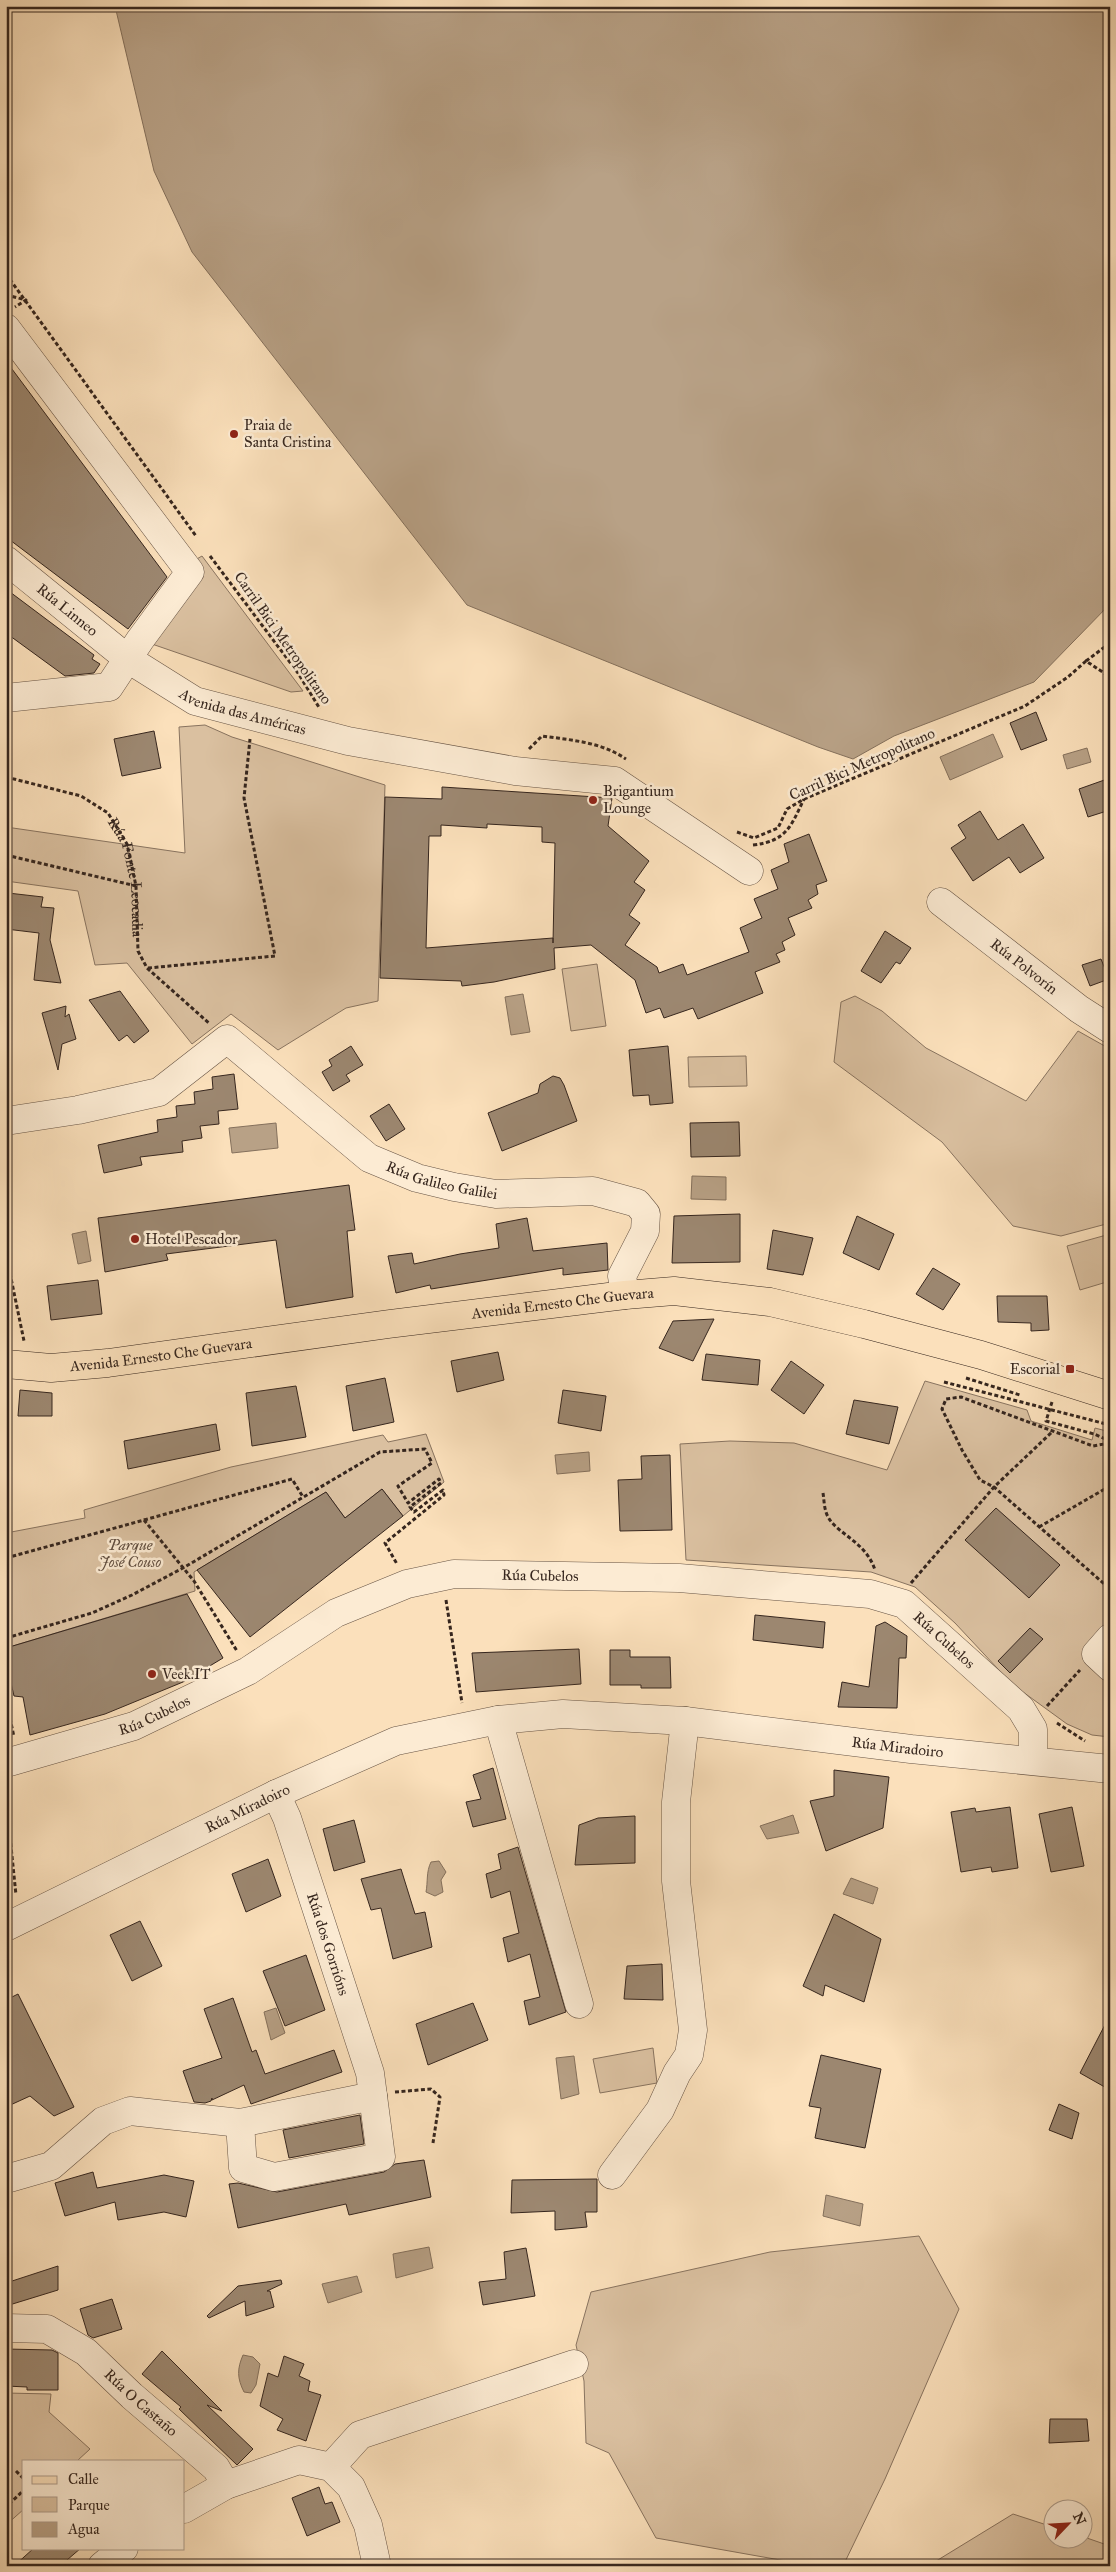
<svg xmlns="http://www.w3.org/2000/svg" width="1116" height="2572" font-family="'IM FELL Great Primer',serif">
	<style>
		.green { fill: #dac0a0; stroke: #88735f }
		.water { fill: #b8a186; stroke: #84705c }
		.building { fill: #9c8770; stroke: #36261e; fill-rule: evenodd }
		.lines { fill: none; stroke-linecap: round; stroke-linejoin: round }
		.minor-casing { stroke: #675445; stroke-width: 29 }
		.major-casing { stroke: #36261e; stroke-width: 29 }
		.path { stroke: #36261e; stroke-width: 3; stroke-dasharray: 4 2.5; stroke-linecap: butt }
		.minor { stroke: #fcebd3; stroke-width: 28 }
		.major { stroke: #fbe0bb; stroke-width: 28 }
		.poi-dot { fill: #8f2418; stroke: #fcebd3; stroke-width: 2 }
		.labels { text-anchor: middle; stroke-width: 5; stroke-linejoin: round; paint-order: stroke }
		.poi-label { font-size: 15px; fill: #36261e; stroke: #fcebd3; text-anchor: start }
		.street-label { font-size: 15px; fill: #36261e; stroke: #fcebd3 }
		.park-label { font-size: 15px; font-style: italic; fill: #5f4c3e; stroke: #fcebd3 }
	</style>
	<rect width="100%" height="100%" fill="#fbe0bb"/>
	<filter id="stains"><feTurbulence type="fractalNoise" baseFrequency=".004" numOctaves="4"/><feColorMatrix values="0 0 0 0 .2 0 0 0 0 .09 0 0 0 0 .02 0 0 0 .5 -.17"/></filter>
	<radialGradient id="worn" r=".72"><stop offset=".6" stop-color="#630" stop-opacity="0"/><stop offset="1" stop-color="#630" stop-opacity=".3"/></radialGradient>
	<g class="green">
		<polygon points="202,556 303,691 291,692 149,643 195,560"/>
		<polygon points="205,725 232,737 385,785 378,1001 346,1008 278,1050 231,1014 192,1044 127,963 95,965 78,891 6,881 6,827 185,853 179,727"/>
		<polygon points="597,964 606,1026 571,1031 562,969"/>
		<polygon points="855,996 882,1011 926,1048 1026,1101 1078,1031 1110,1049 1110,1223 1061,1236 1013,1226 942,1142 834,1062 841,1002"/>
		<polygon points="746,1056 747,1086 689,1087 688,1057"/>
		<polygon points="1110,1234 1110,1281 1080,1290 1067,1246"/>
		<polygon points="925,1381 1027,1410 1031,1421 1092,1440 1095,1428 1110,1432 1110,1691 1105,1696 1110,1701 1110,1737 1092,1735 1067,1724 1012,1684 955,1623 915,1587 871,1572 686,1560 680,1444 730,1441 794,1443 887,1470"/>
		<polygon points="426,1434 444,1482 403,1516 382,1489 345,1518 326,1492 194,1572 195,1591 6,1648 6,1533 85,1518 84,1510 231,1467 383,1435 388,1442"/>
		<polygon points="653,2048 657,2083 600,2093 593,2059"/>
		<polygon points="919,2236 959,2309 885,2479 843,2566 814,2566 656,2538 609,2453 586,2443 584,2381 576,2345 591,2292 770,2252"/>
		<polygon points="6,2393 51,2394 49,2412 90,2449 77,2461 24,2461 24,2509 6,2525"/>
		<polygon points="1013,2514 1053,2527 1054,2540 1084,2540 1084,2537 1110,2546 1110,2566 928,2566"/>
	</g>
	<g class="water">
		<polygon points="115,6 1110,6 1110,604 1034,682 894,736 853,759 818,747 467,605 192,252 154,171"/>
		<polygon points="993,734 1003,757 950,780 940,757"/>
		<polygon points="1087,748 1091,762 1067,769 1063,755"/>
		<polygon points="523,994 530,1032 511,1035 505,997"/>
		<polygon points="276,1123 278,1148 232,1153 229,1128"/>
		<polygon points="692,1176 726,1177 726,1200 691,1199"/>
		<polygon points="86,1231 91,1261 78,1264 72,1234"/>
		<polygon points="589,1452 590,1471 557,1474 555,1455"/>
		<polygon points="793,1815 799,1833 767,1839 760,1826"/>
		<path d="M439,1861L446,1872L441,1880L443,1892L435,1896L426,1892C428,1882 426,1872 431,1862Z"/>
		<polygon points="851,1878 878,1888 873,1904 843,1894"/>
		<polygon points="276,2008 285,2033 271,2040 264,2012"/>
		<polygon points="574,2056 579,2094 561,2099 556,2058"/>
		<polygon points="826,2195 863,2204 860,2226 823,2216"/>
		<polygon points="429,2247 433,2268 396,2278 393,2254"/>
		<polygon points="357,2276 362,2292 328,2303 322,2284"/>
		<path d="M243,2355L253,2357L260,2364L256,2385L251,2393L244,2392C237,2378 237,2369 243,2355Z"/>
	</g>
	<g class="building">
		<polygon points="6,361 167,577 128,629 6,537"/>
		<polygon points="6,589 94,655 92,659 100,664 94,673 65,676 6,633"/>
		<polygon points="1036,712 1047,740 1021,750 1010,723"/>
		<polygon points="154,731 161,768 122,776 114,739"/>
		<polygon points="1110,778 1110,810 1088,817 1079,789"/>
		<path d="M442,787L612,798L608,826L649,861L634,882L645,890L629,915L640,923L625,945L657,967L659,973L683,964L687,975L749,952L740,928L762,918L754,899L778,889L771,870L789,862L784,844L809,834L827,881L816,885L818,894L808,900L812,908L788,918L795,935L782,942L785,950L776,954L780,962L755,972L763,993L698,1019L693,1008L664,1018L660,1008L646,1013L635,980L591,945L554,948L555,969L494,982L462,986L461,981L380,978L385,797L442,799ZM487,824L542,827V842L555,843L553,943V938L426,948L429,836H441V825L487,828Z"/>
		<polygon points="980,811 998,840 1023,824 1044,858 1020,873 1009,857 973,881 951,848 966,838 958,825"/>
		<polygon points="8,893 43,897 41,907 54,908 50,940 61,983 34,980 39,933 6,929"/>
		<polygon points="885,931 911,948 900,964 896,962 881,983 861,971"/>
		<polygon points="1101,959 1109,979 1090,986 1082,965"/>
		<polygon points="120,991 149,1031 134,1043 127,1035 119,1041 89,1000"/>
		<polygon points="66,1006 65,1017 69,1014 76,1039 62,1044 58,1070 42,1013"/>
		<polygon points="351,1046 363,1065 346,1075 350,1081 333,1091 322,1072 332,1066 329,1060"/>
		<polygon points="668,1046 673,1103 650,1105 649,1095 633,1096 629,1050"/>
		<polygon points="234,1074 238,1109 218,1111 219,1124 200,1126 202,1138 182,1141 183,1152 140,1157 142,1165 104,1173 98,1145 158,1132 157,1120 177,1117 176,1106 195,1104 194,1092 213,1089 212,1077"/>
		<polygon points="553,1076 560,1078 564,1085 577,1121 502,1151 488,1113 538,1093 540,1084"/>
		<polygon points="389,1104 405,1129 386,1141 370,1116"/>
		<polygon points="739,1122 740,1156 691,1157 690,1123"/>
		<polygon points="349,1185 355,1230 347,1231 353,1297 286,1308 276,1240 166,1254 168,1260 105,1272 98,1218"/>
		<polygon points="740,1214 740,1262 672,1263 674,1216"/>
		<polygon points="857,1216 894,1234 879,1270 843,1253"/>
		<polygon points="527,1218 533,1251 607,1243 608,1270 563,1275 563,1268 431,1289 430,1285 396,1293 388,1256 412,1253 414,1264 460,1254 499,1248 496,1224"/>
		<polygon points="773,1230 813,1238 803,1275 767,1269"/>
		<polygon points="933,1268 960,1284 943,1310 916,1294"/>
		<polygon points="98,1280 102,1314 51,1320 47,1286"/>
		<polygon points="997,1296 1047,1296 1049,1330 1031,1331 1031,1323 998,1322"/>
		<polygon points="714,1319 693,1361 659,1348 673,1321"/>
		<polygon points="498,1352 504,1380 457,1392 451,1361"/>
		<polygon points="706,1354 760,1360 758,1385 702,1380"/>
		<polygon points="791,1361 824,1385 804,1414 771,1390"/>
		<polygon points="385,1378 394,1422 353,1431 346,1386"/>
		<polygon points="296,1386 306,1437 252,1446 246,1393"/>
		<polygon points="20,1390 52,1393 52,1416 18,1416"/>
		<polygon points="563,1390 606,1396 601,1431 558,1423"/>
		<polygon points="854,1400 898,1407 889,1444 846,1434"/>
		<polygon points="216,1424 220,1450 128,1469 124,1441"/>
		<polygon points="670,1455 672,1530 620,1531 618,1480 642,1479 641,1456"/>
		<polygon points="382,1489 403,1516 250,1637 197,1570 326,1492 345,1518"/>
		<polygon points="996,1508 1060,1565 1029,1598 965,1540"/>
		<polygon points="187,1594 223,1658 183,1682 105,1714 30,1735 23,1697 14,1696 6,1661 6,1648"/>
		<polygon points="755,1615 825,1622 823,1648 753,1640"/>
		<polygon points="885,1622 907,1636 906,1658 899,1658 897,1708 838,1707 842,1682 869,1687 876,1626"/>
		<polygon points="1030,1628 1043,1639 1010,1673 998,1661"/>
		<polygon points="579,1649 581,1684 476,1692 472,1653"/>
		<polygon points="610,1650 630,1650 630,1657 670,1657 671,1688 641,1688 641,1685 610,1685"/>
		<polygon points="493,1768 506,1819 473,1827 466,1802 481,1799 473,1775"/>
		<polygon points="834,1770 889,1777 883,1828 826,1851 810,1801 834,1796"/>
		<polygon points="1010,1807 1018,1868 992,1872 991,1867 961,1872 951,1812 975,1808 976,1812"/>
		<polygon points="1072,1807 1084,1866 1051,1872 1039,1814"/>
		<polygon points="635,1816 635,1863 575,1865 579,1825 598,1818"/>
		<polygon points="354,1820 365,1862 334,1871 323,1829"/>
		<polygon points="518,1847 566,2012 529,2025 524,2001 540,1997 530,1954 508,1962 503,1938 519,1933 510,1891 491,1898 486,1874 501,1869 498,1854"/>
		<polygon points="268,1859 281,1896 246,1912 232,1874"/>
		<polygon points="401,1869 415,1914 425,1912 432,1947 393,1959 381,1908 371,1910 361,1879"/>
		<polygon points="834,1914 881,1939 864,2002 825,1985 823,1996 803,1986"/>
		<polygon points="140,1921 162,1966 132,1981 110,1935"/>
		<polygon points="306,1955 325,2010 285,2026 263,1971"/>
		<polygon points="662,1964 663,2000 624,1999 627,1966"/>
		<polygon points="18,1994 74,2107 54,2116 30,2096 6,2107 6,2000"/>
		<polygon points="233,1998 252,2052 256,2050 265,2074 334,2050 342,2072 251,2104 244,2085 212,2100 212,2098 211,2101 205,2103 194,2102 183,2071 222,2058 204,2009"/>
		<polygon points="473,2003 488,2040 428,2065 416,2024"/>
		<polygon points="1110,2015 1110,2090 1080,2073"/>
		<polygon points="821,2055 881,2069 865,2148 815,2138 821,2108 809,2106"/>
		<polygon points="1059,2104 1079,2113 1072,2139 1049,2130"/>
		<polygon points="360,2115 364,2144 289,2158 283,2130"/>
		<polygon points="424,2160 431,2197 349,2215 346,2204 238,2228 229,2184 238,2183 277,2192 384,2172 395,2164"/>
		<polygon points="93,2172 97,2188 164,2175 194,2181 186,2217 164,2212 118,2220 115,2202 65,2216 55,2183"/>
		<polygon points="597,2179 597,2212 585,2212 587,2227 555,2230 555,2211 511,2213 512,2180"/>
		<polygon points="526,2248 535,2296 483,2305 479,2282 506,2279 504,2252"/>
		<polygon points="58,2266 58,2290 6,2306 6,2283"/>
		<polygon points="281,2280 282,2284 267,2291 270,2291 274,2307 246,2316 245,2301 209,2318 207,2316 238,2286"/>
		<polygon points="112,2299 122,2329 93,2338 88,2335 80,2309"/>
		<polygon points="6,2349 52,2350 58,2353 58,2390 27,2390 27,2387 6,2386"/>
		<polygon points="162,2351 222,2411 207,2405 253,2449 237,2465 179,2409 181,2407 142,2374"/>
		<polygon points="284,2356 304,2364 299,2376 310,2381 308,2391 321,2395 306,2441 277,2430 283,2419 260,2406 268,2373 278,2377"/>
		<polygon points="1050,2419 1087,2419 1089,2441 1049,2443"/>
		<polygon points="319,2487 325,2504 332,2502 340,2522 307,2536 292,2498"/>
		<polygon points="34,2548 81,2548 60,2566 14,2566"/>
	</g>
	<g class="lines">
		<defs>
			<g id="minor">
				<polyline points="6,328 190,572 140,640 109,687 6,698"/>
				<path id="s2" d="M6,560L128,659L195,701L348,741L515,771L615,781L749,871"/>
				<path id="s3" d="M941,902L1079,1009L1110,1029"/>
				<path id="s4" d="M6,1121L78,1110L159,1092L227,1039L369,1158L417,1178L454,1187L496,1194L593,1191L637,1203L646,1214L645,1231L622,1276L625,1295"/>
				<polyline points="1110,1638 1096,1654 1110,1667"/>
				<polyline points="498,1720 579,2004"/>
				<path id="s5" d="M6,1763L134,1726L248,1671L336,1613L407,1584L454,1574L679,1578L870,1594L904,1604L1021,1709L1033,1729V1759"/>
				<path id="s6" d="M6,1927L276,1794L396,1741L498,1720L563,1714L685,1721L911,1749L1110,1769"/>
				<polyline points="240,2123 243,2168 274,2177 381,2157 373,2096"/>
				<polyline points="612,2175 660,2110 677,2073 689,2055 693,2030 676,1881 676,1802 685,1721"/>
				<polyline points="6,2179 51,2166 103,2121 130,2111 240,2123 373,2096 370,2073 287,1818 276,1794"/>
				<path id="s7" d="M6,2328L47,2329L86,2352L132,2396L216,2468L226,2485"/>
				<polyline points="331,2467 360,2435 574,2364"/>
				<polyline points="184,2509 226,2485 299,2460 331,2467 351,2487 368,2525 377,2566"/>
				<polyline points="102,2566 124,2548"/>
			</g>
			<g id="major">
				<path id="s8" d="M6,1364L51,1368L108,1363L389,1324L625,1295L674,1291L770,1302L864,1324L981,1355L1110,1396"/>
			</g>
		</defs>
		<use href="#minor" class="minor-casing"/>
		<use href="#major" class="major-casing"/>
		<g class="path">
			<polyline points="6,274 196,536"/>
			<polyline points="6,295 26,300 15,307"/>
			<polyline points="210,556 298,673 320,709"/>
			<polyline points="1086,661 1110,643"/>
			<path d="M529,749L542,736C571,740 601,742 626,759"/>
			<path id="s1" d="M6,777L81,796L108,813L127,844L136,886L138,951L147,968L210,1024"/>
			<polyline points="737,832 754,838 778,828 787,809 804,799 1025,706 1068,677 1086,661 1110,677"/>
			<path d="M753,845C787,841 791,826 804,799"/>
			<polyline points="6,855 136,886"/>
			<polyline points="148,968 275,956 244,798 250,739"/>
			<polyline points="6,1254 24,1341"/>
			<polyline points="966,1378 1020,1395"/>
			<polyline points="944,1382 1110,1425"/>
			<polyline points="1052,1402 1046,1421 1094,1434 1110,1441"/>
			<polyline points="1110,1443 1093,1446 961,1397 946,1399 942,1409 962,1450 980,1480 994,1487 1110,1589"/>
			<path d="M823,1493C824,1499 824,1506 826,1512C832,1533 865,1539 875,1570"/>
			<polyline points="144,1520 292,1479 303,1497"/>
			<polyline points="1039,1527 1110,1486"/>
			<polyline points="6,1558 144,1520 194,1581 237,1651"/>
			<polyline points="911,1583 994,1487 1052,1432"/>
			<polyline points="446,1600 462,1703"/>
			<polyline points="6,1638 92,1613 132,1595 183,1568 380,1452 425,1449 432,1463 398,1486 408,1503 439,1479 441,1483 410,1507 414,1512 443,1490 444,1495 385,1543 397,1564"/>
			<polyline points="6,1699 14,1737"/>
			<polyline points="1047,1706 1080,1670"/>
			<polyline points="1057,1723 1085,1741"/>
			<polyline points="6,1798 16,1895"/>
			<polyline points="395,2092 431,2089 440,2097 433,2143"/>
			<polyline points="16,2471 24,2479"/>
			<polyline points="9,2504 24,2490"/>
		</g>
		<use href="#minor" class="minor"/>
		<use href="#major" class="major"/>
	</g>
	<g class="poi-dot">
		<circle cx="234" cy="434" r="5"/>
		<circle cx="593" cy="800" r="5"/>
		<circle cx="135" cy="1239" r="5"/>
		<rect x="1065" y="1364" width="10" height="10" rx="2.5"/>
		<circle cx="152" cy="1674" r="5"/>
	</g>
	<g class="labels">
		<g class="poi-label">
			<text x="244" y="430">Praia de<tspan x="244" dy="17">Santa Cristina</tspan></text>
			<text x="603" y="796">Brigantium<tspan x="603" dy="17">Lounge</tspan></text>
			<text x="145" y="1244">Hotel Pescador</text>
			<text x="1060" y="1374" text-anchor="end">Escorial</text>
			<text x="162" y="1679">Veek.IT</text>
		</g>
		<g class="street-label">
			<text dy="5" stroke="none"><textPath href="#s2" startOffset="79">Rúa Linneo</textPath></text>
			<text transform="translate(283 638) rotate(55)" y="5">Carril Bici Metropolitano</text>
			<text dy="5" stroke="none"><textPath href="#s2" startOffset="285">Avenida das Américas</textPath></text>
			<text transform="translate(862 764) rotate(-24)" y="5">Carril Bici Metropolitano</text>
			<text dy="5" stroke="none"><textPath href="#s1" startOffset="178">Rúa Fonte Leocadia</textPath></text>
			<text dy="5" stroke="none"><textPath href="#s3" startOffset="105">Rúa Polvorín</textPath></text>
			<text dy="5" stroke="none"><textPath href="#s4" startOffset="504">Rúa Galileo Galilei</textPath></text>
			<text dy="5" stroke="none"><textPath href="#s8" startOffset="561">Avenida Ernesto Che Guevara</textPath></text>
			<text dy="5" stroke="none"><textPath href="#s8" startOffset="156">Avenida Ernesto Che Guevara</textPath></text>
			<text dy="5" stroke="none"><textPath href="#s5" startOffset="576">Rúa Cubelos</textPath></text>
			<text dy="5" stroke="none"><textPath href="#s5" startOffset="996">Rúa Cubelos</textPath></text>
			<text dy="5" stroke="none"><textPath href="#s5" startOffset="156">Rúa Cubelos</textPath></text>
			<text dy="5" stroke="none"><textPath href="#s6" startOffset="938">Rúa Miradoiro</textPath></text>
			<text dy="5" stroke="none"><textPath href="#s6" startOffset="269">Rúa Miradoiro</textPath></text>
			<text transform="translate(328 1944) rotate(72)" y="5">Rúa dos Gorrións</text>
			<text dy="5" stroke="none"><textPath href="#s7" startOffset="161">Rúa O Castaño</textPath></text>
		</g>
		<g class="park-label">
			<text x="130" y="1550">Parque<tspan x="130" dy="17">José Couso</tspan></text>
		</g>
	</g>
	<rect width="1116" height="2572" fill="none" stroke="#fbe0bb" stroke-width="25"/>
	<rect x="8" y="8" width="1101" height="2557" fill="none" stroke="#36261e" stroke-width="2.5"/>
	<rect x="12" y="12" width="1091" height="2547" fill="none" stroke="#36261e"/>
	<rect x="22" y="2460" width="162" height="90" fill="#fcebd3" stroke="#ad9c8b"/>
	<rect x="32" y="2476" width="25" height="8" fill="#fbe0bb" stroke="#ad9c8b"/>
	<text x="68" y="2484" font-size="15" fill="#36261e">Calle</text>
	<rect x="32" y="2497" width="25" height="15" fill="#dac0a0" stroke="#ad9c8b"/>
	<text x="68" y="2510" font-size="15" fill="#36261e">Parque</text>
	<rect x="32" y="2522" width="25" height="15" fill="#b8a186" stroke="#ad9c8b"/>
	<text x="68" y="2534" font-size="15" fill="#36261e">Agua</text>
	<g transform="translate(1068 2524) rotate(65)"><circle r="24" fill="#fcebd3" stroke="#ad9c8b"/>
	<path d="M0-4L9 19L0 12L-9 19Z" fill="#8f2418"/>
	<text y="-8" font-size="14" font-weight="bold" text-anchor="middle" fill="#36261e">N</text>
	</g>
	<rect width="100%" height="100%" filter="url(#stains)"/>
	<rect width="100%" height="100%" fill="url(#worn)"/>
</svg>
